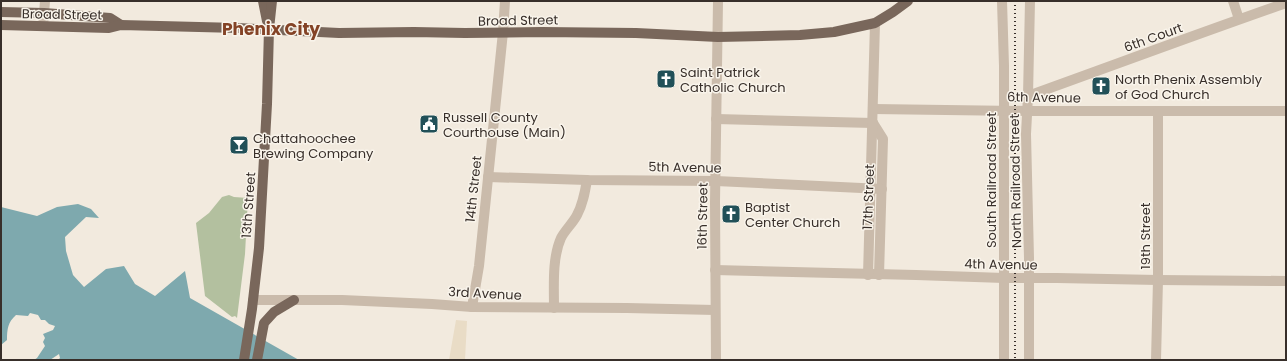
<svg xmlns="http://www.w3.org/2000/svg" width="1287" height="361" font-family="Poppins,sans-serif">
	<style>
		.green { fill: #b3c09f }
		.plaza { fill: #e9dcc6 }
		.water { fill: #7ea9ae }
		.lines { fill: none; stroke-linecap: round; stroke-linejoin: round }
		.minor { stroke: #cabbab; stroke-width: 10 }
		.major { stroke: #79675b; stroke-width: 10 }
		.rail { stroke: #382f2a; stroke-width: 2; stroke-dasharray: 1 3; stroke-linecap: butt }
		.labels { text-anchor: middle; stroke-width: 3; stroke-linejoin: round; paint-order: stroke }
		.street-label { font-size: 13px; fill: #382f2a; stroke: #f9f4eb }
		.poi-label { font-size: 13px; fill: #382f2a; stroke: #f9f4eb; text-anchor: start }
		.district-label { font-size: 17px; font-weight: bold; fill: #844326; stroke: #f9f4eb }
	</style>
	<rect width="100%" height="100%" fill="#f2eade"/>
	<polygon class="green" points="229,195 234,197 248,198 245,254 237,318 235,316 232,317 205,296 196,223 209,213 222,197"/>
	<polygon class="plaza" points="456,320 467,321 465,360 449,360"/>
	<path class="water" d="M78,204L91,209L99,218L86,217L65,237L66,251L73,275L84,287L106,269L124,266L135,284L155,296L185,271L190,298L299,360H58L60,358L59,354L50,360H34L37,358L45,346L43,342L45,338L43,334L53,330L55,326L49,324L45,320H41L38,315L30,313L28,316L16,315C8,322 7,329 7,340L1,345V207L37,216L57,207Z"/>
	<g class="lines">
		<g class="minor">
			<polyline points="1002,1 1004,66 1004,360"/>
			<polyline points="1233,1 1239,19"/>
			<polyline points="43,26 45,1"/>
			<path d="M1028,96C1114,65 1200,33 1286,3"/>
			<polyline points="873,109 1027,111 1286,111"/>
			<polyline points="716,119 873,123"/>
			<polyline points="873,123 883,139 879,275"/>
			<polyline points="488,177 587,180 716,181 882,189"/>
			<polyline points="715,270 916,275 1004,278 1057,278 1158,280 1286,281"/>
			<polyline points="868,275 875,23"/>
			<polyline points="253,300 342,300 432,304 472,307 627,308 715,310"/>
			<polyline points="472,307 479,266 503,32 505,1"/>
			<path d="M554,308C554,286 552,258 561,238C565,230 573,223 577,215C583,204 585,192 587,180"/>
			<polyline points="716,360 715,202 718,1"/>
			<polyline points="1029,360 1029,258 1026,134 1028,96 1030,1"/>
			<polyline points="1156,360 1158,280 1158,111"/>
		</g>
		<g class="major">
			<polyline points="263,1 267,21"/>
			<polyline points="1,12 44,13 110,18 121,25"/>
			<polyline points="1,25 109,28 121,25 238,28 339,33 414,32 465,33 542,32 636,33 718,37 800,35 834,32 875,23 893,12 908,1"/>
			<polyline points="244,360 252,309 259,248 267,104 269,29 272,1"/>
			<polyline points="257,360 264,323 274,312 294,300"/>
		</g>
		<polyline class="rail" points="1015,1 1015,360"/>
	</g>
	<defs>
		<symbol id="church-square" viewBox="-11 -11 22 22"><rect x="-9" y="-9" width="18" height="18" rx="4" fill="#215058" stroke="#f9f4eb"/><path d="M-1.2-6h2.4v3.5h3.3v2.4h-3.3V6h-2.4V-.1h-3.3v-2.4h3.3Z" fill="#fff"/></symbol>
		<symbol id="civic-square" viewBox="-11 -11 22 22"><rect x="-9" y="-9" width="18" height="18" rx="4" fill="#215058" stroke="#f9f4eb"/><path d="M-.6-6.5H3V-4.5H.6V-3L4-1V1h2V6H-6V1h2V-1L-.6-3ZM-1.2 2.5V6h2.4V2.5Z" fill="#fff"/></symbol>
		<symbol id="bar-square" viewBox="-11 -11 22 22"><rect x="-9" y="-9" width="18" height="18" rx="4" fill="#215058" stroke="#f9f4eb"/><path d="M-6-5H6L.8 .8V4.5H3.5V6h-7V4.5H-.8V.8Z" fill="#fff"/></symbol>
	</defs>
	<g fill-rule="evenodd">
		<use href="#church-square" x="655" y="68" width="22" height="22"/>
		<use href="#church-square" x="1090" y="75" width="22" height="22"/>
		<use href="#civic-square" x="418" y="113" width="22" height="22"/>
		<use href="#bar-square" x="228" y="134" width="22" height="22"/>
		<use href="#church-square" x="720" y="203" width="22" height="22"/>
	</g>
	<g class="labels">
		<g class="street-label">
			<text transform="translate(62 14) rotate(1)" y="5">Broad Street</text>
			<text transform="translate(518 20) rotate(-1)" y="5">Broad Street</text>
			<text transform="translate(1153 37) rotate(-20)" y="5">6th Court</text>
			<text transform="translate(1044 97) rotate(1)" y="5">6th Avenue</text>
			<text transform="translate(685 167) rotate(1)" y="5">5th Avenue</text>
			<text transform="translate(991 180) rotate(-90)" y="5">South Railroad Street</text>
			<text transform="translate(1015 181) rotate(-91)" y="5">North Railroad Street</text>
			<text transform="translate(473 189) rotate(-84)" y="5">14th Street</text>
			<text transform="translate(868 197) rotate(-88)" y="5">17th Street</text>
			<text transform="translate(248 205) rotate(-86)" y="5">13th Street</text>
			<text transform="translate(702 216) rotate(-89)" y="5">16th Street</text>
			<text transform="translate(1145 236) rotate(-90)" y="5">19th Street</text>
			<text transform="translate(1001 264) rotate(1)" y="5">4th Avenue</text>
			<text transform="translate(485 293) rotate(3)" y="5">3rd Avenue</text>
		</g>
		<g class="poi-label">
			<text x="680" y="77">Saint Patrick<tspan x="680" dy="15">Catholic Church</tspan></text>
			<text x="1115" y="84">North Phenix Assembly<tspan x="1115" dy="15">of God Church</tspan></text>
			<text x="443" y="122">Russell County<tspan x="443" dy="15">Courthouse (Main)</tspan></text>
			<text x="253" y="143">Chattahoochee<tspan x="253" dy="15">Brewing Company</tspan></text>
			<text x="745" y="212">Baptist<tspan x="745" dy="15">Center Church</tspan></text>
		</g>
		<g class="district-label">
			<text x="271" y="35">Phenix City</text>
		</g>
	</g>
	<rect width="1287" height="361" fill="none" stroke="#382f2a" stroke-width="4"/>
</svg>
